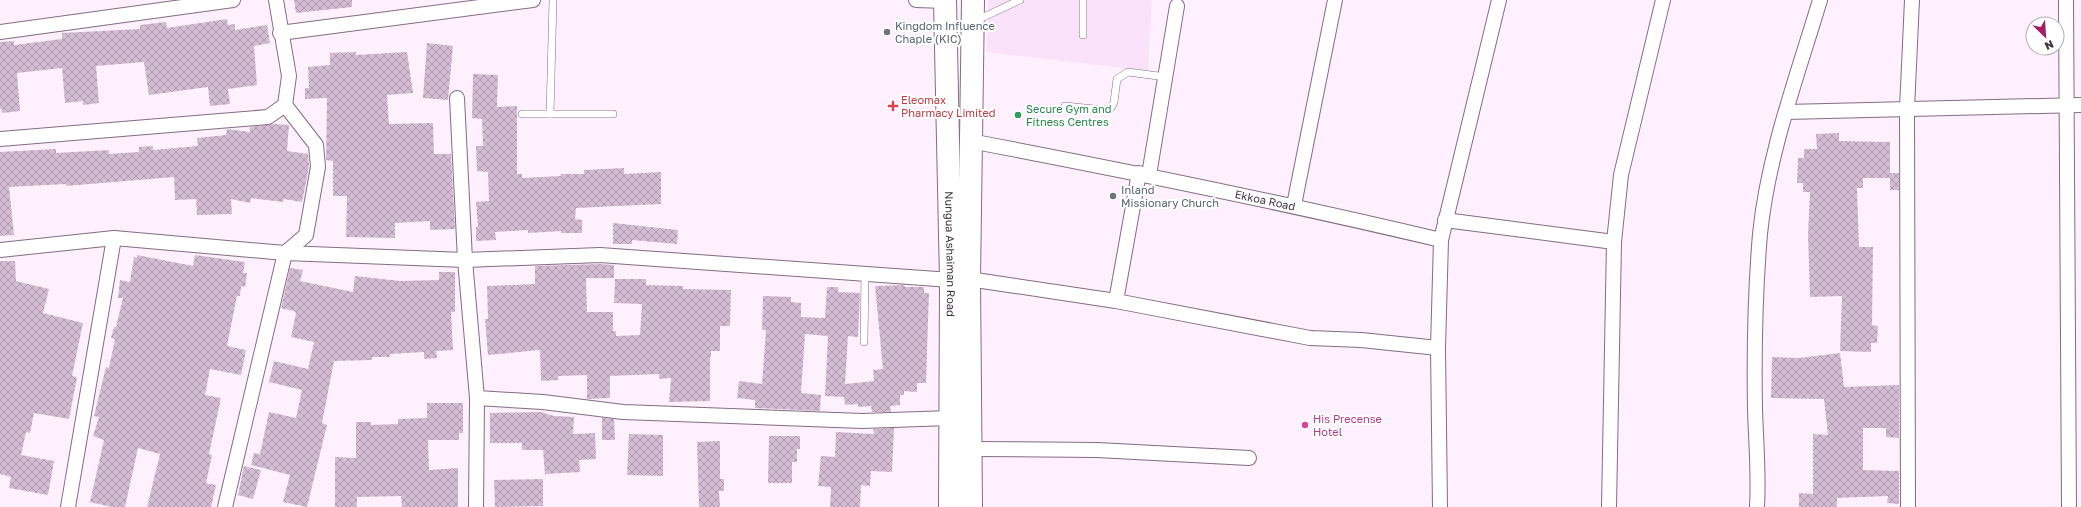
<svg xmlns="http://www.w3.org/2000/svg" width="2081" height="507" font-family="'Golos Text',sans-serif">
	<style>
		.built { fill: #fbe2fb }
		.building { fill: url(#building-cross-hatch) }
		.lines { fill: none; stroke-linecap: round; stroke-linejoin: round }
		.lane-casing { stroke: #836c82; stroke-width: 8 }
		.street-casing { stroke: #836c82; stroke-width: 16 }
		.primary-casing { stroke: #836c82; stroke-width: 24 }
		.lane { stroke: #fff; stroke-width: 7 }
		.street { stroke: #fff; stroke-width: 14 }
		.primary { stroke: #fff; stroke-width: 22 }
		.worship-dot { fill: #6b7280; stroke: #fff; stroke-width: 1.5 }
		.health-dot { fill: #e0444e; stroke: #fff; stroke-width: 1.5 }
		.leisure-dot { fill: #2e9e5b; stroke: #fff; stroke-width: 1.5 }
		.hotel-dot { fill: #d1479c; stroke: #fff; stroke-width: 1.5 }
		.labels { text-anchor: middle; stroke-width: 4; stroke-linejoin: round; paint-order: stroke }
		.worship-label { font-size: 11px; fill: #5b616d; stroke: #fff; text-anchor: start }
		.health-label { font-size: 11px; fill: #be3a42; stroke: #fff; text-anchor: start }
		.leisure-label { font-size: 11px; fill: #27864d; stroke: #fff; text-anchor: start }
		.street-label { font-size: 11px; fill: #3f353f; stroke: #fff }
		.hotel-label { font-size: 11px; fill: #b23c85; stroke: #fff; text-anchor: start }
	</style>
	<defs>
		<pattern id="building-cross-hatch" width="8" height="8" patternUnits="userSpaceOnUse"><rect width="8" height="8" fill="#d4bcd4"/><path d="M0 0l8 8M0 8l8-8" fill="none" stroke="#ad9aad"/></pattern>
	</defs>
	<rect width="100%" height="100%" fill="#fff0ff"/>
	<polygon class="built" points="988,0 1152,0 1148,71 987,52"/>
	<g class="building">
		<polygon points="294,0 352,0 352,7 296,13"/>
		<polygon points="227,19 228,25 235,24 235,30 267,25 270,43 254,46 257,85 228,89 230,104 210,106 208,87 149,95 144,62 96,66 99,103 83,105 83,101 65,103 62,68 17,73 20,111 2,113 2,109 0,109 0,42 14,41 14,45 62,39 62,33 140,29 140,25 166,22 167,28"/>
		<polygon points="427,43 453,46 448,100 423,98"/>
		<polygon points="356,52 356,55 407,52 413,93 387,95 389,124 433,123 434,154 451,154 455,229 430,230 430,221 395,223 395,238 346,237 347,196 333,196 333,161 326,160 327,98 305,99 305,88 309,88 308,67 330,65 330,53"/>
		<polygon points="473,74 498,75 497,107 517,106 517,174 522,174 522,178 561,176 561,174 584,174 584,170 624,168 624,174 661,172 661,204 576,208 575,219 582,220 582,233 561,233 561,231 528,233 528,230 495,232 496,240 476,241 476,227 478,227 476,202 489,201 488,172 477,171 476,146 483,146 482,119 472,118"/>
		<polygon points="273,124 289,125 287,151 308,154 309,167 302,202 284,199 283,202 251,198 250,203 231,199 232,214 197,215 196,199 175,200 174,177 66,186 66,184 9,187 14,235 0,236 0,152 56,149 56,153 109,150 109,154 139,152 139,147 153,146 153,150 198,146 197,138 226,135 227,129 250,132 250,127"/>
		<polygon points="1839,133 1839,141 1890,142 1890,178 1863,178 1863,188 1857,188 1859,247 1873,247 1872,325 1878,326 1877,343 1871,343 1871,352 1840,351 1842,296 1810,297 1808,235 1810,192 1803,192 1803,183 1797,183 1798,158 1804,158 1804,149 1817,149 1816,134"/>
		<rect x="1890" y="173" width="9" height="17"/>
		<polygon points="613,223 678,230 677,244 632,240 632,244 613,244"/>
		<polygon points="137,255 193,266 195,255 245,262 243,273 247,273 245,287 241,286 240,296 237,296 227,346 246,350 241,375 210,369 205,395 221,398 209,454 212,455 206,483 216,485 211,507 147,507 160,454 138,448 125,507 112,507 90,502 104,440 93,436 99,417 94,416 106,367 109,368 115,339 111,338 114,327 116,327 123,298 118,298 120,280 130,282 134,257 137,258"/>
		<polygon points="0,261 15,261 16,281 49,289 43,313 83,323 72,376 77,377 69,419 34,413 30,433 26,432 21,455 54,461 48,495 9,488 11,477 0,474"/>
		<polygon points="600,264 614,265 614,278 586,278 587,312 613,312 613,331 616,331 616,336 640,335 642,304 614,303 615,279 646,279 646,285 683,286 683,289 731,290 730,326 720,326 720,351 711,351 711,357 710,357 710,401 669,402 671,378 659,379 659,374 610,376 610,398 587,399 587,375 558,376 558,380 541,381 540,350 488,355 485,319 488,319 487,286 535,284 535,266"/>
		<polygon points="290,268 303,270 300,281 353,292 355,276 400,281 439,280 439,272 455,272 455,312 451,312 453,350 436,351 437,358 424,359 424,352 390,354 390,357 372,357 372,360 334,361 322,423 327,425 307,507 283,502 290,475 251,465 254,453 260,454 269,412 296,418 302,390 269,382 274,361 308,369 314,342 291,337 296,313 294,311 281,308"/>
		<polygon points="904,285 905,287 924,287 924,293 929,293 928,322 926,383 917,383 917,392 904,391 904,395 900,395 900,405 890,406 891,412 872,412 871,406 858,407 858,404 845,405 844,397 825,396 828,336 805,334 801,393 821,395 820,411 755,408 755,400 737,398 739,381 762,384 766,330 762,330 763,296 791,297 791,302 801,303 801,317 825,318 827,287 838,287 838,292 860,293 858,337 848,336 845,384 874,381 873,370 883,369 875,286"/>
		<polygon points="1840,353 1844,387 1899,385 1899,438 1886,437 1886,428 1863,428 1863,470 1899,471 1899,504 1887,503 1888,496 1837,498 1837,507 1799,507 1799,493 1813,494 1813,434 1828,435 1824,399 1771,398 1772,357 1799,358"/>
		<polygon points="427,403 463,403 463,433 459,433 459,440 428,440 429,470 458,468 458,507 402,507 401,496 357,497 357,507 335,507 335,457 356,458 356,422 371,422 371,425 398,424 398,419 427,418"/>
		<polygon points="541,412 554,416 574,417 573,434 595,433 596,459 579,460 580,472 545,474 543,450 522,450 522,443 490,443 490,413"/>
		<polygon points="602,418 614,419 615,440 602,440"/>
		<polygon points="894,428 892,472 871,471 870,486 861,485 860,507 830,507 831,487 818,486 821,456 835,457 836,432 874,434 873,429"/>
		<polygon points="629,434 663,435 663,476 627,475"/>
		<polygon points="769,436 800,436 800,449 797,449 797,462 792,462 792,483 768,483"/>
		<polygon points="720,441 720,479 724,479 724,491 719,491 720,507 699,507 697,442"/>
		<polygon points="244,466 261,470 253,499 238,495"/>
		<polygon points="543,479 543,506 495,507 494,480"/>
	</g>
	<g class="lines">
		<defs>
			<g id="lane">
				<polyline points="1083,0 1083,35"/>
				<polyline points="975,21 1020,0"/>
				<polyline points="1065,106 1104,110 1111,108 1114,102 1117,79 1128,72 1166,77"/>
				<polyline points="522,114 613,114"/>
				<polyline points="550,114 553,0"/>
				<polyline points="864,342 865,273"/>
			</g>
			<g id="street">
				<polyline points="916,0 945,1"/>
				<polyline points="2066,0 2069,507"/>
				<polyline points="0,32 233,0"/>
				<polyline points="280,33 533,0"/>
				<polyline points="457,98 465,260 477,398 476,507"/>
				<polyline points="1786,112 2081,105"/>
				<polyline points="0,139 268,117 285,105 289,76 276,0"/>
				<path id="s1" d="M970,141C1128,171 1285,203 1441,240"/>
				<polyline points="1149,175 1177,6"/>
				<polyline points="1294,205 1335,0"/>
				<polyline points="1445,220 1614,242"/>
				<polyline points="0,250 114,238 285,253 465,260 600,255 951,280"/>
				<polyline points="969,279 1116,301 1310,338 1361,340 1438,348"/>
				<polyline points="1116,301 1139,173"/>
				<polyline points="477,398 543,402 623,412 862,421 951,418"/>
				<polyline points="971,449 1097,450 1249,458"/>
				<polyline points="68,507 114,238"/>
				<polyline points="225,507 285,253 306,235 318,167 316,145 285,105"/>
				<polyline points="1440,507 1438,348 1441,240 1499,0"/>
				<polyline points="1609,507 1614,242 1621,175 1663,0"/>
				<path d="M1757,507C1759,475 1756,442 1755,410C1754,352 1755,293 1760,234C1768,154 1797,77 1820,0"/>
				<polyline points="1908,507 1907,109 1912,0"/>
			</g>
			<g id="primary">
				<path id="s2" d="M945,0L951,280L950,507"/>
				<polyline points="971,507 969,279 973,0"/>
			</g>
		</defs>
		<use href="#lane" class="lane-casing"/>
		<use href="#street" class="street-casing"/>
		<use href="#primary" class="primary-casing"/>
		<use href="#lane" class="lane"/>
		<use href="#street" class="street"/>
		<use href="#primary" class="primary"/>
	</g>
	<g class="worship-dot">
		<circle cx="887" cy="32" r="4"/>
		<circle cx="1113" cy="196" r="4"/>
	</g>
	<path class="health-dot" d="M891 100h4v4h4v4h-4v4h-4v-4h-4v-4h4z"/>
	<circle class="leisure-dot" cx="1018" cy="115" r="4"/>
	<circle class="hotel-dot" cx="1305" cy="425" r="4"/>
	<g class="labels">
		<g class="worship-label">
			<text x="895" y="30">Kingdom Influence<tspan x="895" dy="13">Chaple (KIC)</tspan></text>
			<text x="1121" y="194">Inland<tspan x="1121" dy="13">Missionary Church</tspan></text>
		</g>
		<g class="health-label">
			<text x="901" y="104">Eleomax<tspan x="901" dy="13">Pharmacy Limited</tspan></text>
		</g>
		<g class="leisure-label">
			<text x="1026" y="113">Secure Gym and<tspan x="1026" dy="13">Fitness Centres</tspan></text>
		</g>
		<g class="street-label">
			<text dy="4" stroke="none"><textPath href="#s1" startOffset="301">Ekkoa Road</textPath></text>
			<text dy="4" stroke="none"><textPath href="#s2" startOffset="254">Nungua Ashaiman Road</textPath></text>
		</g>
		<g class="hotel-label">
			<text x="1313" y="423">His Precense<tspan x="1313" dy="13">Hotel</tspan></text>
		</g>
	</g>
	<g transform="translate(2045 36) rotate(155)"><circle r="19" fill="#ffffff" stroke="#b2aeb2"/>
	<path d="M0-3L7 15L0 10L-7 15Z" fill="#a41d68"/>
	<text y="-6" font-size="11" font-weight="bold" text-anchor="middle" fill="#3f353f">N</text>
	</g>
</svg>
